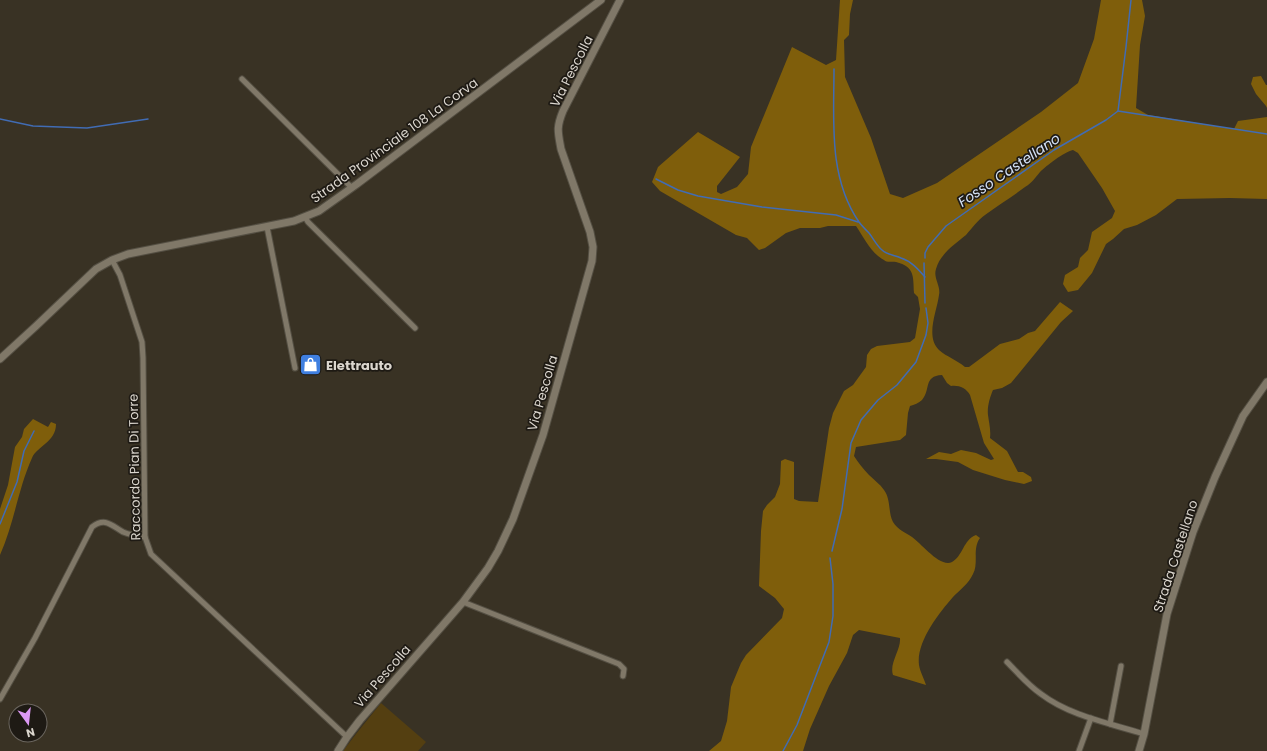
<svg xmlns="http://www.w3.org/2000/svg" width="1267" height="751" font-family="Poppins,sans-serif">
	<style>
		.green { fill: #543f11 }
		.forest { fill: #7f5e0b }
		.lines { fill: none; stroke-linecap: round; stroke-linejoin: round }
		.stream { stroke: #416cb4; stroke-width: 1.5 }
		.street-casing { stroke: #544f43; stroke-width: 7 }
		.secondary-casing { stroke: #544f43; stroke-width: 9 }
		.street { stroke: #807868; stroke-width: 5 }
		.secondary { stroke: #807868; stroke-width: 7 }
		.labels { text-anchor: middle; stroke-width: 3.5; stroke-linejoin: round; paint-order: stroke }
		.street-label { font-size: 13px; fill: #dbd6ce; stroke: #1e1a14 }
		.poi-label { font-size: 13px; font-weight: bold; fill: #dbd6ce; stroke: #1e1a14; text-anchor: start }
		.water-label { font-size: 14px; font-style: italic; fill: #d4e1f5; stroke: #1e1a14 }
	</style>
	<rect width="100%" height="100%" fill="#393224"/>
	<polygon class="green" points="381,703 426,742 418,751 343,751 356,734"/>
	<g class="forest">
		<path d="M840,0H853L850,14L849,35L844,40L845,77L871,138L890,194L903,198L937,183L1041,112L1078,83L1094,39L1101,0H1142L1145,16L1140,45L1136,108L1148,115L1234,129L1238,121L1267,117V199L1230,198L1177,199L1156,215L1137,225L1124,229L1113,239L1106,244L1092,273L1078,290L1068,292L1063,284L1065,275L1078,267L1080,258L1088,250L1092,232L1112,218L1115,211L1102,188L1078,153L1073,150C1064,152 1046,166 1040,172C1035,178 1032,183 1025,187C1012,197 998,205 985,215C978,220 972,228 966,235C955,244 940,254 936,269C933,278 941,286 939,295C937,311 925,337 939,350C947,357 957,360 965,367H969L1000,344L1019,339L1028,333L1035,331L1060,302L1073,311L1061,322L1011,383L1002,388L993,390C990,397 987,407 988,415C989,423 991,430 990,438L1007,451L1018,472H1023L1031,477L1032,481L1024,484L1005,480L973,470L958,462L936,459H926L939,452L951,454L961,450L976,453L991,460L994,459L984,443L970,395C966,388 959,385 951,386L947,383L942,375C923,376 931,390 922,400C919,403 914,405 910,406L908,413L906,435L900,440L856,447L854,456C858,462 863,469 869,475C874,480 880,484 884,490C891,499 888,513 893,522C898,530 905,532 912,537C921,543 940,568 952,562C963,556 963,540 976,535L980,538C972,549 979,563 973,574C969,583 960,590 953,597C939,613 916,642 919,665C920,672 924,678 926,685L893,675C889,663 901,650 900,638L859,630L853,635L847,653L829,686L810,729L803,751H709L721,741L727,721L731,687L741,663L746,655L782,618L784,609L775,598L759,586L761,531L763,511L767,505L775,497L780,484L781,461L785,459L794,462V499L799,501L818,502L829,428L833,413L844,391L853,385L866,367L867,355L871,349L877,346L910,342L915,338L920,309L918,297L914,293C913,276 915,267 896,262C892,261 887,263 884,260C871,253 864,238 856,226H828L820,228H800L786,233L765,248L759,250L747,238L736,235L660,191L652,182L658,167L698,132L740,157L717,186V192L721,194L737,187L748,174L751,147L792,47L826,65L836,60Z"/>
		<polygon points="1261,76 1266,85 1267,85 1267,108 1266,106 1256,94 1251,84 1253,77"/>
		<path d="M33,419L48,427L51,422L56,424C56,442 37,446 32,458C18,489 14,524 0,555V509L8,485L15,447L22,437L24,429Z"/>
	</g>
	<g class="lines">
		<g class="stream">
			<path d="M834,69C834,120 828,177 859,222C862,226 865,229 869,233C873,238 877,246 882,250C887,255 895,255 901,258C911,261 918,269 925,277"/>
			<polyline points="1118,111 1267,134"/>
			<polyline points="0,119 33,126 87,128 148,119"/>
			<polyline points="656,179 678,190 698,196 762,207 836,215 858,222"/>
			<polyline points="925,258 925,253 928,247 946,226 1054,150 1106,120 1118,111 1126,47 1131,0"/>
			<polyline points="924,263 925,303"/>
			<polyline points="0,524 17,482 24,451 34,431"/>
			<polyline points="832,551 842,509 851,443 861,420 878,400 897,385 916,362 926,335 928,323 926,308"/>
			<polyline points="783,751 797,725 829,642 833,616 833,584 830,558"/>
		</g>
		<defs>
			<g id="street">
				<polyline points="242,79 352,188"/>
				<polyline points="305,217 308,222 415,328"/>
				<polyline points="267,227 295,368"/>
				<polyline points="112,260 120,275 142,342 143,358 145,537 151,554 347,737"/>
				<polyline points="463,602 619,664 624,669 623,676"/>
				<path d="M1007,662C1018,673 1028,685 1041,694C1070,716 1109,723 1144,734"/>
				<path d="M0,699L35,638L92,527C105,517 111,525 123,532C130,535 137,536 145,537"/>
				<polyline points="1110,724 1121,666"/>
				<polyline points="1079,751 1091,718"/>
			</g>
			<g id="secondary">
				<polyline points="0,359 36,326 96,269 112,260 128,254 294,221 319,211 357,184 601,0"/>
				<path d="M338,751L347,737L360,720L463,602L488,568L498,551L513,519L543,435L592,261L593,247L590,232L561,149C558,132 556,128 563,111L620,0"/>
				<polyline points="1139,751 1144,734 1167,614 1193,532 1215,477 1243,416 1267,382"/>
			</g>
		</defs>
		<use href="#street" class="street-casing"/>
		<use href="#secondary" class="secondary-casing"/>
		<use href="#street" class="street"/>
		<use href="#secondary" class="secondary"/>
	</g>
	<defs>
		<symbol id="shop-square" viewBox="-11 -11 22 22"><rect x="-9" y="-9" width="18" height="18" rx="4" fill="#3f7fe0" stroke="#1e1a14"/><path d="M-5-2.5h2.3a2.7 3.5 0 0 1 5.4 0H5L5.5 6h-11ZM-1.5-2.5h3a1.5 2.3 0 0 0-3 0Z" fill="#fff"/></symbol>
	</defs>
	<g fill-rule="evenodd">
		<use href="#shop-square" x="298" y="352" width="25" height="25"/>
	</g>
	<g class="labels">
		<g class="street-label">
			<text transform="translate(571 71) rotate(-63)" y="5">Via Pescolla</text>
			<text transform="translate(394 140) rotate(-36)" y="5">Strada Provinciale 108 La Corva</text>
			<text transform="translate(542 393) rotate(-74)" y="5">Via Pescolla</text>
			<text transform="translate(134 467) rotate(-91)" y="5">Raccordo Pian Di Torre</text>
			<text transform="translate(1175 556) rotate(-72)" y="5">Strada Castellano</text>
			<text transform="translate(382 676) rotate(-49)" y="5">Via Pescolla</text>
		</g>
		<g class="poi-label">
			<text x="326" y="370">Elettrauto</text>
		</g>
		<g class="water-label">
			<text transform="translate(1009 170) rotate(-34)" y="5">Fosso Castellano</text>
		</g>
	</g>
	<g transform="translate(28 723) rotate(165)"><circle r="19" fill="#1e1a14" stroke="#6a655e"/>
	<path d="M0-3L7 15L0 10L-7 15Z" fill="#dc99f4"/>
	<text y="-6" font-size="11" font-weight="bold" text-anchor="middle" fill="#dbd6ce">N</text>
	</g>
</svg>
